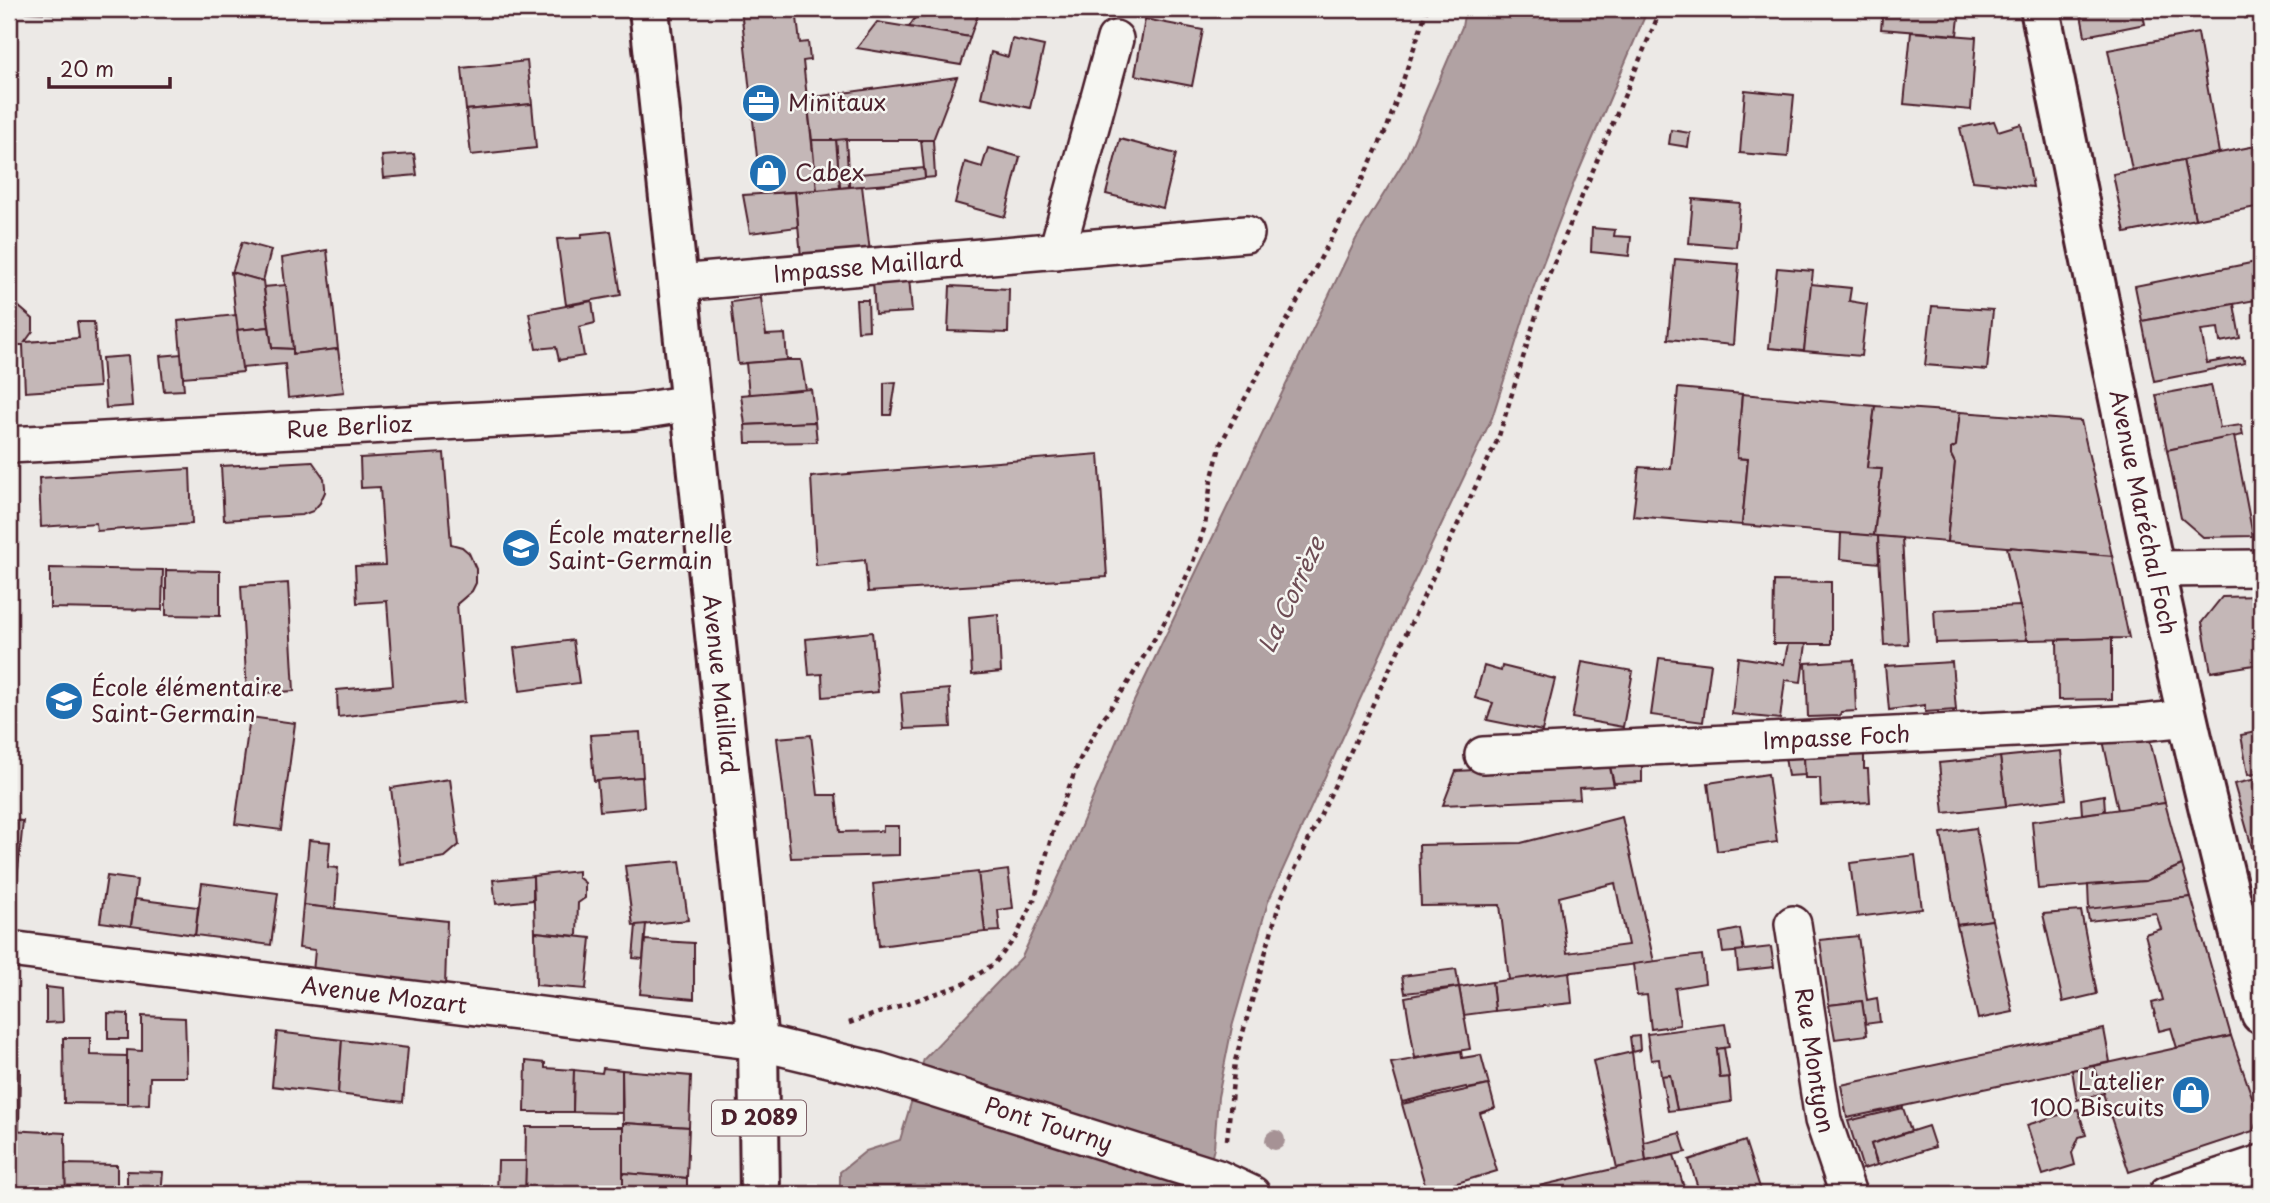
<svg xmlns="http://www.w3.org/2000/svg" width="2270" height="1203" font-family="'Playpen Sans',sans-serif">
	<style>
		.water { fill: #b1a2a3; stroke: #886e73; stroke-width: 2 }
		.building { fill: #c4b7b7; stroke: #4a1f2b; stroke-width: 2; fill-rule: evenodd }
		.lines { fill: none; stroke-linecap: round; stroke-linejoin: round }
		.street-casing { stroke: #4a1f2b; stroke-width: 40 }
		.secondary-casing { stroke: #4a1f2b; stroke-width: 44 }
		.primary-casing { stroke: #4a1f2b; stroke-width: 44 }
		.path { stroke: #4a1f2b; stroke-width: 4.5; stroke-dasharray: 5 5; stroke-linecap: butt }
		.street { stroke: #f6f6f2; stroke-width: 35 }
		.secondary { stroke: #f6f6f2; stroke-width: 38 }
		.primary { stroke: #f6f6f2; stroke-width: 38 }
		.tree { fill: #a69295 }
		.labels { text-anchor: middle; stroke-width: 5; stroke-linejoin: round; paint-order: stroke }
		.shield { fill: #f6f6f2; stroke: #7e6067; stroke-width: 2 }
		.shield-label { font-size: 21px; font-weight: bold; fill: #4a1f2b }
		.poi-label { font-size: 23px; fill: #4a1f2b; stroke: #f6f6f2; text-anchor: start }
		.street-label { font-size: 23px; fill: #4a1f2b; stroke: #f6f6f2 }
		.water-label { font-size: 24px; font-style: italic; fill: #6e4d55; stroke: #f6f6f2 }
	</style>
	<rect width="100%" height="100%" fill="#ece9e6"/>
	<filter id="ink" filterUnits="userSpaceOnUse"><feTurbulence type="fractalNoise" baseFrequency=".0143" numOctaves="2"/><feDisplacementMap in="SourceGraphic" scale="14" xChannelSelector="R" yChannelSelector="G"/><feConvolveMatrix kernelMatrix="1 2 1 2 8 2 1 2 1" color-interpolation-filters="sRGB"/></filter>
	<g filter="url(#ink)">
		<polygon class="water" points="1465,9 1648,9 1575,180 1533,289 1492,418 1401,609 1268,902 1232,1027 1218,1097 1214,1148 1202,1194 840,1194 840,1172 866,1151 900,1140 924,1059 1022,957 1071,850 1127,716 1356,239 1406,158 1462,27"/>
		<g class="building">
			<polygon points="9,9 81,9 81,15 9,11"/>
			<polygon points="741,9 796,9 800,43 808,42 810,60 803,61 817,190 761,194"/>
			<polygon points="927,9 980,9 970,37 909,27 915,18 924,18"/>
			<polygon points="1883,9 1960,9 1957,35 1881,29"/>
			<polygon points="2080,9 2142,9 2145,24 2085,36"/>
			<polygon points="2243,9 2261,9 2261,15 2245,18"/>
			<polygon points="1145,19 1203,30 1192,86 1135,75"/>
			<polygon points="877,22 970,37 961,65 857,48"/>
			<polygon points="1911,32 1976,37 1971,110 1904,104"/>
			<polygon points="2198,33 2219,153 2132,170 2108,50"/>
			<polygon points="1012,39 1044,46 1030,108 981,97 991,52 1008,57"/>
			<polygon points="527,61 532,104 466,110 462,68"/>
			<polygon points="957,77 933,140 812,140 807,98"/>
			<polygon points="1745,90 1794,95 1788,157 1740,153"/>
			<polygon points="532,104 536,148 471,155 466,110"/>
			<polygon points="1994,121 1998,131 2021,124 2033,187 1973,181 1960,128"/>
			<polygon points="1671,130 1690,133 1688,147 1669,144"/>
			<polygon points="846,139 849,187 840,188 836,140"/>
			<polygon points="1120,139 1176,154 1163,208 1106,194"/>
			<polygon points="812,140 836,140 840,188 817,190"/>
			<polygon points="921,140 933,140 935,177 925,178"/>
			<polygon points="2261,145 2261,206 2195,219 2183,160"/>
			<polygon points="988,148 1020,157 1005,217 955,203 965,162 982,167"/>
			<polygon points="414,154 417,175 384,178 382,156"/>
			<polygon points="2183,160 2195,219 2125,233 2113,174"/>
			<polygon points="924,168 925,178 889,184 849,187 849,175"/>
			<polygon points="862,186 870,252 801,257 795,192"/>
			<polygon points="795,192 798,227 750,233 743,195"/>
			<polygon points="1693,199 1740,203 1736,247 1689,243"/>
			<polygon points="1592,228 1615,230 1614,236 1631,237 1629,256 1591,252"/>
			<polygon points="611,231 621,295 566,305 557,239 581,238 582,234"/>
			<polygon points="242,242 271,250 263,281 232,273"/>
			<polygon points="327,250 338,349 293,354 282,258"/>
			<polygon points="1675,259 1739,264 1733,345 1668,339"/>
			<polygon points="2261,261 2261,299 2142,321 2135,286"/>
			<polygon points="1777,268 1813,271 1804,351 1769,348"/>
			<polygon points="231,272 263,281 269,327 237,330"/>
			<polygon points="909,277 912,312 875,314 873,280"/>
			<polygon points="1811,284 1851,288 1849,301 1867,304 1861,356 1804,351"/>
			<polygon points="286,285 293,349 272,348 264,287"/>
			<polygon points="950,286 1009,289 1008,333 948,331"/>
			<polygon points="761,298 766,335 785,334 787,360 738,364 731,302"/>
			<polygon points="10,299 33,319 33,331 25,342 79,338 77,322 94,322 99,387 25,392 23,345 12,345"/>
			<polygon points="856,300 868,300 869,330 858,331"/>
			<polygon points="592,301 595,323 579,327 584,356 559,360 556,347 536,349 529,313"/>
			<polygon points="2234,304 2240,338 2220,342 2218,328 2201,330 2207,363 2243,357 2245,363 2154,381 2142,321"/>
			<polygon points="1932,306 1993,310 1987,370 1925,365"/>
			<polygon points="236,315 243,372 183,377 178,321"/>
			<polygon points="269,327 272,348 293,349 293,354 338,349 344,392 288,398 285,364 242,368 237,330"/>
			<polygon points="181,354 184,390 164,391 160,356"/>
			<polygon points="128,356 132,406 106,408 102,358"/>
			<polygon points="787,360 801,360 806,390 749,395 746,363"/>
			<polygon points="896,382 891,415 884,415 884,383"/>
			<polygon points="2211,385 2220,428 2241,425 2243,435 2167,450 2156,395"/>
			<polygon points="1678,388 1742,394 1737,458 1748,459 1742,525 1633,516 1639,467 1671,469"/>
			<polygon points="811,389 815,422 745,425 741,395"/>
			<polygon points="1742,394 1875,406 1867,468 1882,469 1874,536 1742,525 1748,459 1737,458"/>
			<polygon points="1875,406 1960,412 1956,446 1951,449 1951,455 1955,463 1947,542 1874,536 1882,469 1867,468"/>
			<polygon points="1960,412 2081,421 2112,556 1947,542 1955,463 1951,455 1951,449 1956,446"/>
			<polygon points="815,422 817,442 746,443 745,425"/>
			<polygon points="2234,436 2253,536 2203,537 2181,518 2167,450"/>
			<polygon points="444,453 451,544 462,547 469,553 476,569 476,583 472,591 457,604 465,702 338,717 337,690 393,685 387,601 357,603 355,566 385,565 380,487 361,488 360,458"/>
			<polygon points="1099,454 1107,577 868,592 865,560 816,565 811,477"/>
			<polygon points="312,461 324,478 325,487 325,492 320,503 313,511 302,515 224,520 221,466"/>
			<polygon points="190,469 192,524 97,531 96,523 41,527 39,478"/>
			<polygon points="9,531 12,531 9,664"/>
			<polygon points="1841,533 1878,536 1879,563 1840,559"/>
			<polygon points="1878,536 1902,538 1908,644 1884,645"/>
			<polygon points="2007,547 2112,556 2129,638 2027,640"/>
			<polygon points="50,568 163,570 162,610 50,608"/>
			<polygon points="166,570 220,571 220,616 166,615"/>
			<polygon points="1774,581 1831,582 1831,644 1773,644"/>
			<polygon points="288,583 294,691 247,694 241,586"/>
			<polygon points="2261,596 2261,647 2257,652 2260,664 2211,672 2202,622 2222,597"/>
			<polygon points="2020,606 2027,640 1936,643 1934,610"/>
			<polygon points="998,614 1001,672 972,675 969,617"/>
			<polygon points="872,632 878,692 823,697 822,674 809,675 806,639"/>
			<polygon points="2112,638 2112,699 2058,700 2057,640"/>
			<polygon points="573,640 579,683 520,691 514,648"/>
			<polygon points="1788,644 1806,644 1801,682 1785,680 1780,719 1732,714 1738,657 1784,664"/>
			<polygon points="1659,658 1711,664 1703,722 1651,715"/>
			<polygon points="1854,660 1856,711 1841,712 1840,716 1808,717 1806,663"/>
			<polygon points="1582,662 1633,671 1623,727 1572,718"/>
			<polygon points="1952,662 1956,710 1925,712 1925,705 1889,710 1885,666"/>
			<polygon points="1484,666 1501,671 1502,666 1555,679 1542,731 1487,720 1493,703 1475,698"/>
			<polygon points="949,689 951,727 904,729 901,693"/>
			<polygon points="250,717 295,723 281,830 235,824"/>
			<polygon points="2147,728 2165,803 2118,810 2101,731"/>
			<polygon points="2261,731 2261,773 2248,775 2241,735"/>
			<polygon points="640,732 643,777 594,781 590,735"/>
			<polygon points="811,735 818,795 836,795 840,832 883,831 883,826 899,826 899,855 791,858 777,738"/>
			<polygon points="1784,751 1804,751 1805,775 1788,776"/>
			<polygon points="2061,751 2066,799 2006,806 2000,757"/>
			<polygon points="1864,753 1864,769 1868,769 1870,802 1821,805 1820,778 1805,778 1804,756"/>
			<polygon points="2000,757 2006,806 1944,813 1939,763"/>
			<polygon points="1642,761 1642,782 1614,783 1609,763"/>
			<polygon points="1609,763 1614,786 1579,788 1580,799 1443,805 1456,771"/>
			<polygon points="1768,774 1777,842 1717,851 1708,783"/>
			<polygon points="642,777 644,807 600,811 597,780"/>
			<polygon points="2261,778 2261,849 2253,851 2234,784"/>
			<polygon points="450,779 459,845 445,857 400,864 391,788"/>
			<polygon points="2104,795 2105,811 2082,814 2081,799"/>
			<polygon points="2165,803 2182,865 2146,881 2038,889 2032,821"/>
			<path d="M1622,817L1654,962L1509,980L1500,905L1421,906L1419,845L1521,843ZM1615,883L1628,945L1567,953L1559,897Z"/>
			<polygon points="9,820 23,821 14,911 9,910"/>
			<polygon points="1976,828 1992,920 1957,925 1941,833"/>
			<polygon points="309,840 330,842 328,867 338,868 335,909 303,905"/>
			<polygon points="1915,855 1922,909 1857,917 1850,863"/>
			<polygon points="680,861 688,920 633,926 625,866"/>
			<polygon points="2182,865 2191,897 2089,910 2088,885 2146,881"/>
			<polygon points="1008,870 1013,908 998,910 1000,931 985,932 978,874"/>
			<polygon points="578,871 578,877 585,883 585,898 578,903 577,936 535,932 533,876"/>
			<polygon points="978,872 985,932 879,946 873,884"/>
			<polygon points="107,876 137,880 131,926 100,922"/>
			<polygon points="533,876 533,900 496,904 493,880"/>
			<polygon points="202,883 278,893 271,945 195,935"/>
			<polygon points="2191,897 2231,1036 2177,1048 2171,1028 2159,1031 2152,1003 2163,1000 2145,934 2161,929 2156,913 2089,921 2087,909"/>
			<polygon points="135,899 198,907 195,935 131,926"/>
			<polygon points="303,905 447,921 445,987 313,972 315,950 299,948"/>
			<polygon points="2081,911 2097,994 2063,1002 2043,914"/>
			<polygon points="1992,920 2013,1012 1978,1019 1957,925"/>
			<polygon points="646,924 643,959 633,958 636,925"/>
			<polygon points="1740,929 1744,951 1723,953 1720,933"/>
			<polygon points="535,932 591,938 586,989 536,985"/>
			<polygon points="1858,936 1867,1000 1877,998 1880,1022 1865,1024 1862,1001 1829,1005 1820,940"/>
			<polygon points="645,940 694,943 694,999 640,994"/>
			<polygon points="1771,947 1774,967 1738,971 1736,951"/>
			<polygon points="1702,955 1705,983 1675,988 1680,1025 1651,1029 1647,995 1637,996 1633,964"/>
			<polygon points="1456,969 1459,987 1405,993 1402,976"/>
			<polygon points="1569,972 1572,1003 1495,1011 1492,982"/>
			<polygon points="1492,982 1495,1011 1464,1015 1459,987"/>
			<polygon points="46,987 62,989 63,1022 46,1023"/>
			<polygon points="1459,987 1470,1049 1415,1058 1405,997"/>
			<polygon points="1862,1001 1867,1035 1835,1039 1829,1005"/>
			<polygon points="108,1013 128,1014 128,1039 108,1039"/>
			<polygon points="142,1016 185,1018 187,1077 150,1077 149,1104 127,1105 127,1050 142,1051"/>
			<polygon points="1725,1024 1729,1047 1717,1049 1720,1078 1729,1077 1731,1102 1677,1110 1670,1075 1661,1076 1659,1059 1651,1060 1647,1034"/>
			<polygon points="2104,1029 2110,1062 1847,1118 1841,1085"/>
			<polygon points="277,1032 342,1040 338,1094 272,1086"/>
			<polygon points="1639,1036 1640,1050 1632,1052 1630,1037"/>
			<polygon points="2231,1036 2259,1117 2253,1131 2129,1172 2094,1066"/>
			<polygon points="63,1038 90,1038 90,1055 127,1056 127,1104 64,1103"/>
			<polygon points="342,1040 408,1048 403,1102 338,1094"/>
			<polygon points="1724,1048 1729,1077 1720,1078 1717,1049"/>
			<polygon points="1461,1051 1462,1058 1481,1055 1489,1085 1467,1089 1466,1087 1402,1102 1391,1063"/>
			<polygon points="1632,1052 1646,1161 1617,1168 1593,1061"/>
			<polygon points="526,1061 545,1063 545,1068 574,1070 573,1112 525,1112"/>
			<polygon points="2094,1066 2104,1093 2077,1100 2072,1070"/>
			<polygon points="9,1068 20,1069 19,1131 9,1130"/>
			<polygon points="603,1068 622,1070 622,1113 573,1112 574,1070 602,1073"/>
			<polygon points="622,1070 691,1076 689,1127 623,1123"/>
			<polygon points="1670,1075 1677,1110 1668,1111 1661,1076"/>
			<polygon points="1489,1085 1495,1108 1480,1113 1497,1171 1427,1192 1402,1104"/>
			<polygon points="1903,1108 1911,1131 1871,1144 1877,1165 1863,1169 1848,1121"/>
			<polygon points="2078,1109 2086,1135 2079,1137 2072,1153 2075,1165 2043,1175 2027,1125"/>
			<polygon points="623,1123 689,1127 687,1178 623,1173"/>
			<polygon points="1928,1126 1935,1147 1878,1165 1871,1144"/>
			<polygon points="526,1127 623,1127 623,1194 525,1194"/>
			<polygon points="9,1130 65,1133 66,1194 9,1194"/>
			<polygon points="1680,1133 1686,1152 1646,1161 1644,1142"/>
			<polygon points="1745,1141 1762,1194 1700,1194 1689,1160"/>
			<polygon points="1674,1155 1686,1194 1532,1194 1530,1188"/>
			<polygon points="498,1161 526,1161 525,1194 497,1194"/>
			<polygon points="65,1164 117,1165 117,1194 66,1194"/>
			<polygon points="127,1171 163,1172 161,1194 127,1194"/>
			<polygon points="623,1173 687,1178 687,1194 623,1194"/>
		</g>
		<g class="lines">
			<defs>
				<g id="street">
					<polyline points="1057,251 1115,39"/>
					<path id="s1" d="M678,283L1246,234"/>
					<path id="s2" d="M9,445L633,412L691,403"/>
					<polyline points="2154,569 2261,568"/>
					<path id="s3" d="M1483,755L2139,723L2188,718"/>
					<path id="s4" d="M1793,924L1823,1120L1848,1194"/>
					<path id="s5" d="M9,949L758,1042L879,1071L1218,1178L1252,1194"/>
					<polyline points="2167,1194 2261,1163"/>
				</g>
				<g id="secondary">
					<path id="s6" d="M2040,9C2109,345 2171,683 2261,1014"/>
				</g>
				<g id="primary">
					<path id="s7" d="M649,9L758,1042L760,1194"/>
				</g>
			</defs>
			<use href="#street" class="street-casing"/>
			<use href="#secondary" class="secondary-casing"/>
			<use href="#primary" class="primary-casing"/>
			<g class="path">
				<polyline points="849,1023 964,984 995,963 1016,937 1035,898 1054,827 1079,761 1100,723 1126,686 1164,623 1192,565 1205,526 1211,481 1221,443 1353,198 1387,128 1427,9"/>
				<polyline points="1227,1140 1235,1061 1280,901 1498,439 1548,277 1661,9"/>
			</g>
			<use href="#street" class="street"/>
			<use href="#secondary" class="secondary"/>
			<use href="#primary" class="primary"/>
		</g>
		<circle class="tree" cx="1275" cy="1140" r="10"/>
	</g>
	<defs>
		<symbol id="office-disc" viewBox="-11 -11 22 22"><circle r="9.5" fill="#1f6fb2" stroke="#f6f6f2"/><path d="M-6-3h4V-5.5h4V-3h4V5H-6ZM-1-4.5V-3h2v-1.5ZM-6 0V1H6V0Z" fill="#fff"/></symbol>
		<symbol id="shop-disc" viewBox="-11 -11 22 22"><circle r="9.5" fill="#1f6fb2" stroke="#f6f6f2"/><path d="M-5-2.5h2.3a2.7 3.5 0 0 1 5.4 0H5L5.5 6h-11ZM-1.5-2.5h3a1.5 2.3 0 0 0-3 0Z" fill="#fff"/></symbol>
		<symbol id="school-disc" viewBox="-11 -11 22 22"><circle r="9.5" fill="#1f6fb2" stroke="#f6f6f2"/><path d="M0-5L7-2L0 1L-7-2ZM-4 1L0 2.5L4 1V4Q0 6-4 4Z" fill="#fff"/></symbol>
	</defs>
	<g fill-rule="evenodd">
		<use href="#office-disc" x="739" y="81" width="44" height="44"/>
		<use href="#shop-disc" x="746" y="151" width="44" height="44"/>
		<use href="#school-disc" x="499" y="526" width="44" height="44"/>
		<use href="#school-disc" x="42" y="679" width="44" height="44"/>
		<use href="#shop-disc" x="2169" y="1073" width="44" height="44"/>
	</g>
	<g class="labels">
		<rect class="shield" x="712" y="1100.5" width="94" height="35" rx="5"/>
		<g class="shield-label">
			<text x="759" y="1125">D 2089</text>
		</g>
		<g class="poi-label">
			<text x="788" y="111">Minitaux</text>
			<text x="795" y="181">Cabex</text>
			<text x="548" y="543">École maternelle<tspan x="548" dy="26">Saint-Germain</tspan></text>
			<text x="91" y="696">École élémentaire<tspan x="91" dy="26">Saint-Germain</tspan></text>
			<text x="2164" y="1090" text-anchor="end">L'atelier<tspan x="2164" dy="26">100 Biscuits</tspan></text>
		</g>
		<g class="street-label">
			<text dy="8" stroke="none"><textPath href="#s1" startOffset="191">Impasse Maillard</textPath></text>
			<text dy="8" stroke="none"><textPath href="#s2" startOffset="341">Rue Berlioz</textPath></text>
			<text dy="8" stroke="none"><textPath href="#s6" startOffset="514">Avenue Maréchal Foch</textPath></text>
			<text dy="8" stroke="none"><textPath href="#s7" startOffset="679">Avenue Maillard</textPath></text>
			<text dy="8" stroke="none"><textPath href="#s3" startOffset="354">Impasse Foch</textPath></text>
			<text dy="8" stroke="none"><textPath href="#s5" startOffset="378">Avenue Mozart</textPath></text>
			<text dy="8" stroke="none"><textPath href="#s4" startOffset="138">Rue Montyon</textPath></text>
			<text dy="8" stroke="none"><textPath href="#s5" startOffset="1057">Pont Tourny</textPath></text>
		</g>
		<g class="water-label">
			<text transform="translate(1292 595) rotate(-65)" y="8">La Corrèze</text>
		</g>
	</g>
	<rect width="2270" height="1203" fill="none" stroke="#f6f6f2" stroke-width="35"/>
	<rect x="18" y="18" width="2235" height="1168" fill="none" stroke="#4a1f2b" stroke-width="2.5" filter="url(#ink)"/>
	<path d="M49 77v10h121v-10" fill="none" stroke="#4a1f2b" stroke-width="3.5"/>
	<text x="60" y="77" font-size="21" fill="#4a1f2b" stroke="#f6f6f2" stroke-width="5" paint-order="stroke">20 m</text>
</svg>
